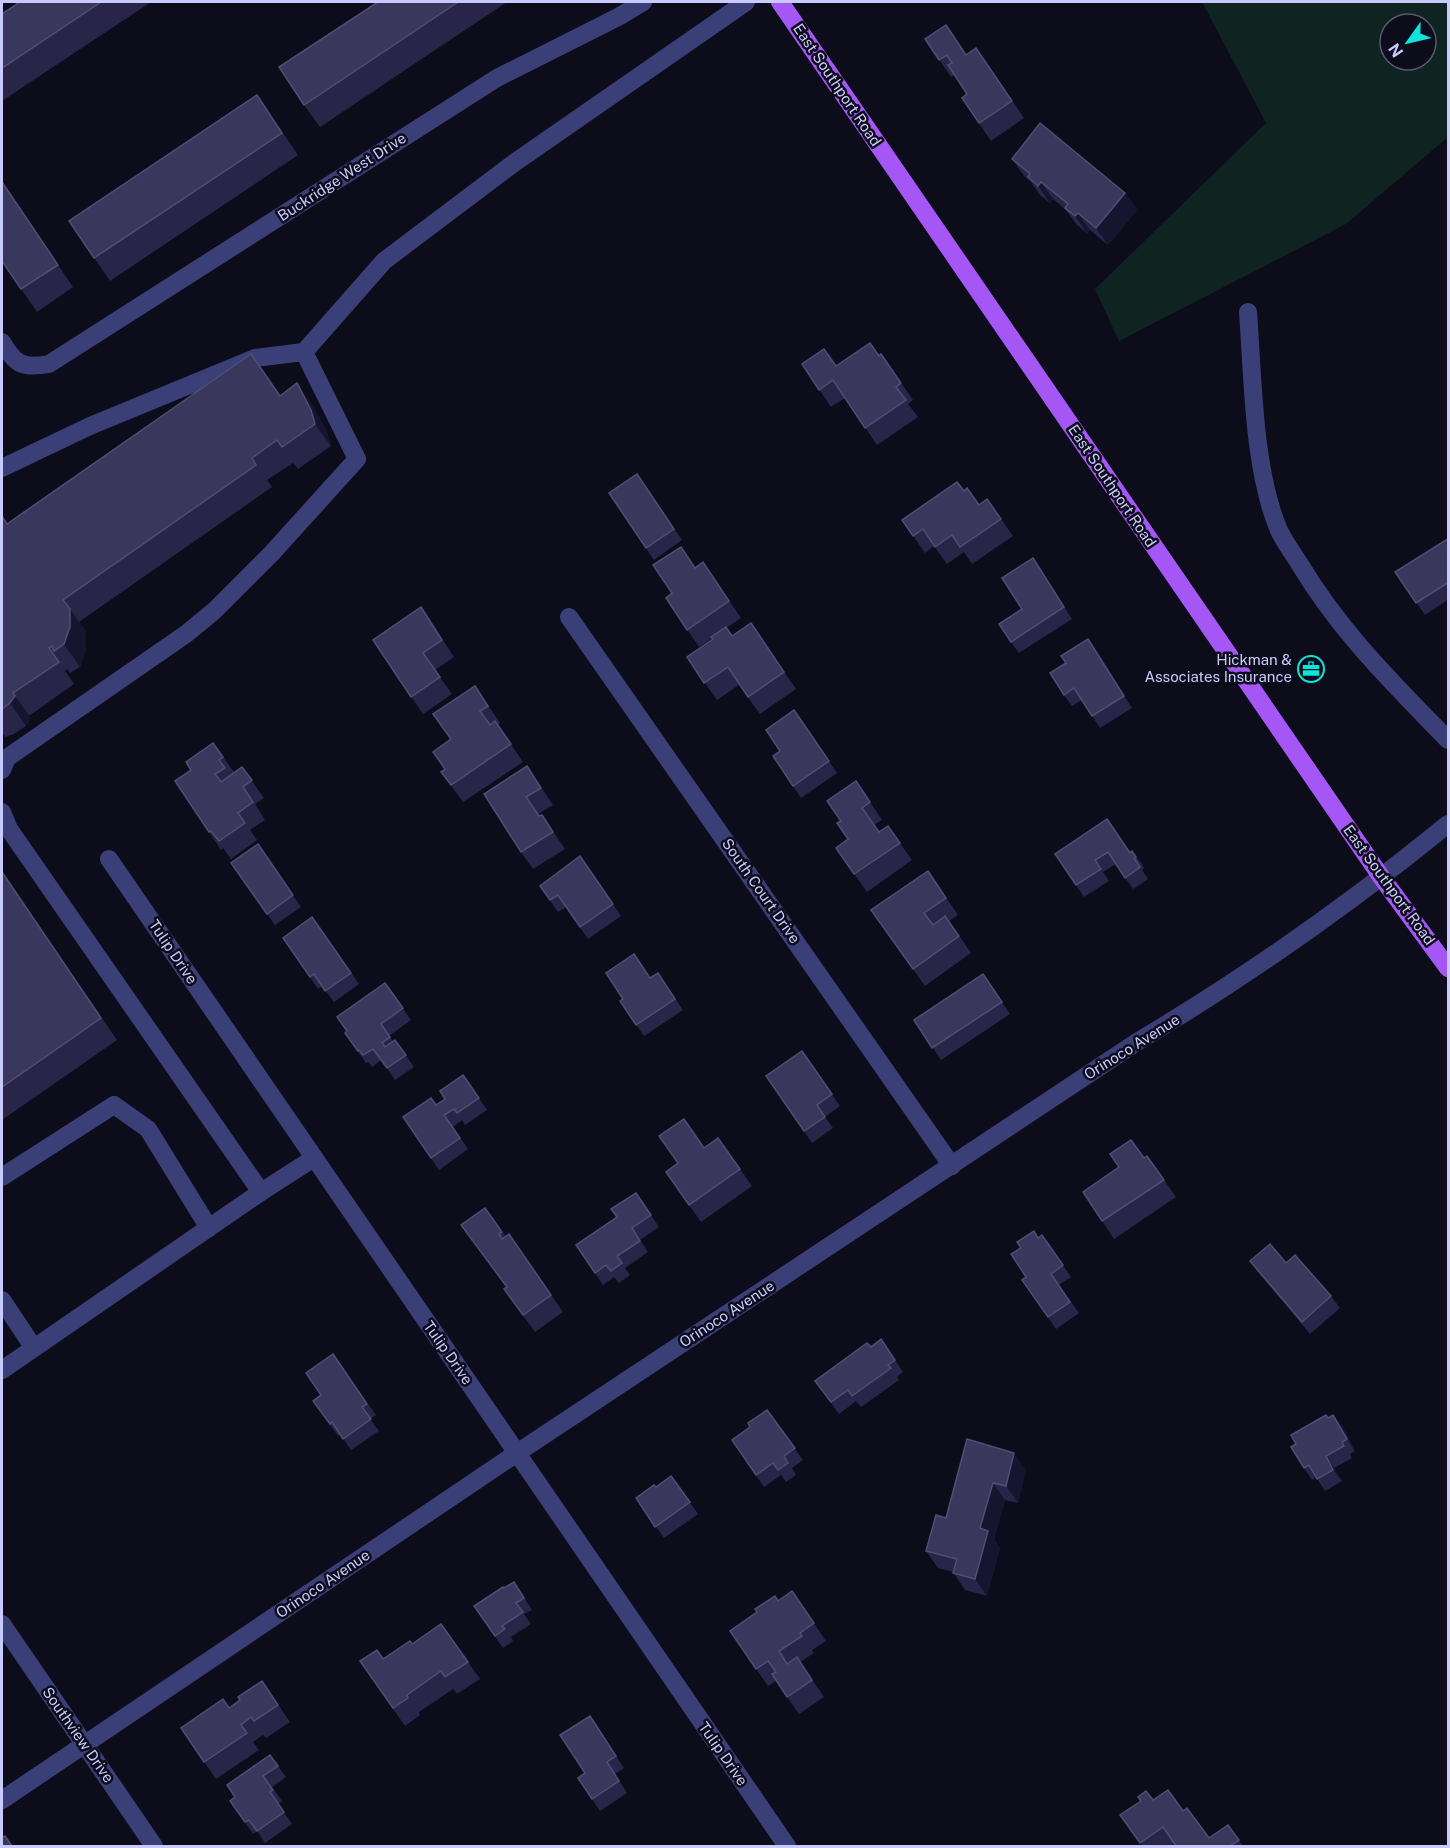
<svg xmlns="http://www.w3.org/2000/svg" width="1450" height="1848" font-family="'Public Sans',sans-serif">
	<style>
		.green { fill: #0f2421; fill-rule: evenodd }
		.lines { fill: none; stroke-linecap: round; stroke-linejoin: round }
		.minor { stroke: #3a4077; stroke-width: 18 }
		.major { stroke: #a557f5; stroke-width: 18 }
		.wall { fill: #282549 }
		.shaded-wall { fill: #16142e }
		.building { fill: #39375c; stroke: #504e75; stroke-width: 1.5 }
		.labels { text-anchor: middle; stroke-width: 5; stroke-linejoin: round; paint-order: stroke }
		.street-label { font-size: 15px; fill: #c9cafc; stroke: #0d0c1b }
		.poi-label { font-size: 15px; fill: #c9cafc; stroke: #0d0c1b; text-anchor: end }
	</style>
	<rect width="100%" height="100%" fill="#0d0c1b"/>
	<path class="green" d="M1202,2H1448V137L1346,224L1119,341L1095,289L1266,123ZM1390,24H1426V60H1390Z"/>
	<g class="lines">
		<g class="minor">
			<path d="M1248,312C1253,378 1253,467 1278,528C1283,540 1292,552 1299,563C1341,633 1392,682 1448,740"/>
			<path d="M2,342C15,364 22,369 49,364L497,78L620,16L643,2"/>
			<polyline points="304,352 384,261 514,163 746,2"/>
			<polyline points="2,468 90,426 255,358 304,352 357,459 272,553 214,611 186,634 7,758 2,770"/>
			<polyline points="569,617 952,1166"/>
			<polyline points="2,812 9,829 261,1192 2,1370"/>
			<polyline points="109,859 787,1846"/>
			<polyline points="2,1177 114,1105 148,1129 209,1228"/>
			<polyline points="261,1192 314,1158"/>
			<polyline points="2,1300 34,1348"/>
			<polyline points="2,1624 154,1846"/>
			<path d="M2,1800L517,1453L1137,1042C1246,977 1350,904 1448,824"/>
		</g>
		<polyline class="major" points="780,2 1382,878 1448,968"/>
	</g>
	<g class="wall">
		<polygon points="20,2 151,2 2,101 2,14"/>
		<polygon points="378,2 507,2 320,127 304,105"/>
		<polygon points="925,39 966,55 976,48 1024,118 991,141 962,98 967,94 954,75 951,77"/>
		<polygon points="257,95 298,155 110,281 69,221"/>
		<polygon points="1012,159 1125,193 1137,210 1108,245 1090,230 1087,233 1077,225 1065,209 1053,199 1050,203 1040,195 1031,182 1024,176"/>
		<polygon points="2,182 73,287 37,312 2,261"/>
		<polygon points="881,354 913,400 908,404 918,417 877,445 845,398 831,407 802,364 836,366 879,356"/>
		<polygon points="280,396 313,406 327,432 331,446 298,469 293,463 267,480 272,487 79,622 86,632 86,649 80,667 70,673 67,669 65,671 74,684 29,716 31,718 26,726 14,734 5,737 2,732 2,516 7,524"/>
		<polygon points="637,474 682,540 654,560 609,493"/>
		<polygon points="964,491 979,505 987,499 1013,536 972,564 964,552 947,564 934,546 925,553 902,520"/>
		<polygon points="1449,538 1449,599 1425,615 1395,572"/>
		<polygon points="703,562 741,618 726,628 732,636 751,623 796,689 760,714 739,685 717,700 687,657 713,639 712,638 699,647 666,598 672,593 695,568"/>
		<polygon points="1041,570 1072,619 1019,653 1011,642 1022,609"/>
		<polygon points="421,607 454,657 435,670 452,694 423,714 373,640"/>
		<polygon points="1096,651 1132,708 1100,728 1082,700 1072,706 1064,695"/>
		<polygon points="475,686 500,723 498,725 523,762 463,802 441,772 445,769 451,739"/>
		<polygon points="794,710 837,773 801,798 773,756 780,751"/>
		<polygon points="213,743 234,772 242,767 264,798 255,804 265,820 250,830 257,840 231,859 223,848 221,850 209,832 191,770"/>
		<polygon points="527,766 553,805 538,814 540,816 542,815 565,849 533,869 521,852"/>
		<polygon points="856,781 882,820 874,825 879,832 888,826 912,860 867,892 836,848 848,839 841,821"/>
		<polygon points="1107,819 1130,853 1132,851 1141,863 1144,868 1142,870 1148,879 1133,889 1116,864 1103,872 1109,881 1084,897 1055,854"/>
		<polygon points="258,844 301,907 275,925 231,863"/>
		<polygon points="580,856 621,916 588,939 566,907 558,912 540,886"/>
		<polygon points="928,871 958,915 949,921 971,953 925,986 871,910"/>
		<polygon points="2,872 117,1040 2,1120"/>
		<polygon points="312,917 359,984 334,1002 322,986 318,989 283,938"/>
		<polygon points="658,973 683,1010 644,1036 620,1001"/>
		<polygon points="983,974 1010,1014 941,1060 914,1020"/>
		<polygon points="385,983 411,1020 389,1036 393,1041 395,1040 414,1067 395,1080 381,1060 372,1067 368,1062 366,1063 345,1033 347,1031"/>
		<polygon points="802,1051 840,1106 825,1117 833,1128 812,1143 766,1076"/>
		<polygon points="463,1075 487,1110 465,1125 462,1120 453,1127 468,1149 439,1170 403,1117 436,1105 445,1099"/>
		<polygon points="718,1138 752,1186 701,1222 666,1172"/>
		<polygon points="1147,1156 1176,1197 1114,1239 1083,1192"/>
		<polygon points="636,1193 659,1227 640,1240 648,1252 625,1268 630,1275 619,1283 614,1277 603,1285 576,1245 617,1217"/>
		<polygon points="485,1208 506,1237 509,1234 563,1312 535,1332 504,1289 506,1287 461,1225"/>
		<polygon points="1042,1235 1071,1277 1059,1285 1079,1313 1056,1329 1022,1280 1026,1277 1038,1238"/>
		<polygon points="1250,1261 1286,1263 1331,1296 1340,1308 1310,1334 1258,1272"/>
		<polygon points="881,1339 903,1372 897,1377 899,1380 861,1407 856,1401 839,1414 815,1381"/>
		<polygon points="333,1354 376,1415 370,1419 379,1431 351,1450 340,1434 338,1436 313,1401 321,1395"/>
		<polygon points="767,1410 803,1460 792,1468 796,1475 786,1482 781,1475 764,1487 732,1440 750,1427"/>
		<polygon points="1333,1415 1342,1426 1355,1451 1350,1454 1352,1458 1334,1468 1342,1481 1325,1491 1316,1477 1312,1480 1304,1468 1296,1444"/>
		<polygon points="967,1439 1026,1470 1018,1503 1005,1500 994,1539 1000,1548 987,1596 965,1590 953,1572 938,1568 926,1551 946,1518"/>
		<polygon points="671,1476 698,1514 664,1538 636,1498 656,1487"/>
		<polygon points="504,1588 522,1594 532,1610 524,1614 531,1624 511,1637 513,1641 503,1648 474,1606"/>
		<polygon points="792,1591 826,1641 812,1650 814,1653 800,1662 824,1697 799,1714 776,1681 768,1686 730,1631"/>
		<polygon points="441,1624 480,1679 457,1694 453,1689 419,1712 420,1715 405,1726 360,1661 383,1659 412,1644"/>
		<polygon points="262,1681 290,1722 266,1738 263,1735 253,1742 259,1750 216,1779 181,1728 229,1708 240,1700"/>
		<polygon points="590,1716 624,1768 615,1774 627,1793 600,1811 578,1778 585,1773"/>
		<polygon points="270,1755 286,1777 272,1787 282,1801 278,1804 292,1824 265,1843 257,1831 253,1834 230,1801 235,1797"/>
		<polygon points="1153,1800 1183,1811 1209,1838 1228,1825 1243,1846 1176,1846 1174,1844 1171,1846 1143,1846 1120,1815"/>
	</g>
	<g class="shaded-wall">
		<polygon points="1041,182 1053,199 1050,203 1038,186"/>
		<polygon points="1125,193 1137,210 1108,245 1096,228"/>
		<polygon points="1078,213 1090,230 1087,233 1075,216"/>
		<polygon points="297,383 313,406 327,432 331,446 315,424"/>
		<polygon points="70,609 86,632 86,649 80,667 64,644"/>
		<polygon points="1088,639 1096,651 1132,708 1124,696"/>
		<polygon points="15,696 31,718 26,726 10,703"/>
		<polygon points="1333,1415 1342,1426 1355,1451 1347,1439"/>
		<polygon points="1014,1453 1026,1470 1018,1503 1006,1486"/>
		<polygon points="1326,1456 1334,1468 1342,1481 1333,1470"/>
		<polygon points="993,1483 1005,1500 994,1539 1000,1548 987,1596 975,1579 980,1528"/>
	</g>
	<g class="building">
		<polygon points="20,2 101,2 2,68 2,14"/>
		<polygon points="378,2 458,2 304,105 279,67"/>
		<polygon points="946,25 966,55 976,48 1012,101 979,123 962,98 967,94 948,65 952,63 947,55 939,60 925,39"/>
		<polygon points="257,95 282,133 94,258 69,221"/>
		<polygon points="1040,123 1125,193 1096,228 1078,213 1075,216 1065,208 1068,204 1041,182 1038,186 1028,177 1030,174 1012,159"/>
		<polygon points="2,182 58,265 21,289 2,261"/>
		<polygon points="870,343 879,356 881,354 901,383 896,387 906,400 865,428 833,380 819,390 802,364 824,349 836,366"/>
		<polygon points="251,354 280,396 297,383 311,410 315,424 282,447 277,440 252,458 256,465 63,600 70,609 70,627 64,644 54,651 52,646 49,648 59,662 13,693 15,696 10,703 2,709 2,516 7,524"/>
		<polygon points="637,474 674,529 646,548 609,493"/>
		<polygon points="957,482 964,491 967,488 979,505 987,499 1001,519 960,547 952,535 935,547 923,529 913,536 902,520"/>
		<polygon points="1449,538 1449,582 1416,603 1395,572"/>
		<polygon points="681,547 695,568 703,562 729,601 687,630 666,598 672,593 653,565"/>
		<polygon points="1033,558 1064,607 1011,642 999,624 1022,609 1002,578"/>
		<polygon points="421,607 442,640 423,653 440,677 411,697 373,640"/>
		<polygon points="751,623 784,672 748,697 728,667 704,683 687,657 713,639 711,637 726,627 732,636"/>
		<polygon points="1088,639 1124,696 1092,716 1074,688 1064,695 1050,673 1066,663 1061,656"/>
		<polygon points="475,686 488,706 480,711 490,725 495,721 511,744 451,785 441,772 445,769 433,752 451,739 433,714"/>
		<polygon points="794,710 829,761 793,786 773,756 780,751 766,730"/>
		<polygon points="213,743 223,757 219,760 225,768 215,774 221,782 242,767 252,780 243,787 253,802 238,813 245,823 219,841 211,831 209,832 175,781 191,770 186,762"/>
		<polygon points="527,766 541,788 526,797 539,816 542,815 553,832 521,852 484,794"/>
		<polygon points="856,781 870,802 862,808 879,832 888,826 900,843 854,874 836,848 848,839 837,823 841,821 827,801"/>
		<polygon points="1107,819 1130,853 1132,851 1136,857 1134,858 1140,867 1125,878 1108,852 1095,860 1101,869 1076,885 1055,854"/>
		<polygon points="258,844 293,895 267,914 231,863"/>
		<polygon points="580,856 613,904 580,927 558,895 550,900 540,886"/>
		<polygon points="928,871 946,898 924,913 933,925 945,916 959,936 913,969 871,910"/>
		<polygon points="2,872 101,1018 2,1087"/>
		<polygon points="312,917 351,973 325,991 314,974 310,977 283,938"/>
		<polygon points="634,954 650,978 658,973 675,999 636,1025 620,1001 623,999 606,973"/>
		<polygon points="983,974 1002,1002 932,1048 914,1020"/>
		<polygon points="385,983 403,1008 381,1024 390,1037 382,1043 385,1047 395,1040 406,1055 387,1068 373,1049 363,1055 359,1050 358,1051 345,1033 347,1031 337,1017"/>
		<polygon points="802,1051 832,1094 817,1105 825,1117 804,1131 766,1076"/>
		<polygon points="463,1075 479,1098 457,1113 454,1109 444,1115 460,1138 431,1158 403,1117 431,1098 436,1105 445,1099 440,1091"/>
		<polygon points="684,1119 704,1148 718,1138 740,1169 689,1205 666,1172 678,1163 659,1136"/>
		<polygon points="1131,1140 1144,1158 1147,1156 1164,1180 1102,1221 1083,1192 1119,1167 1110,1154"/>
		<polygon points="636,1193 651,1215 632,1228 640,1241 617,1256 622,1263 611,1271 606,1265 595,1273 576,1245 617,1217 611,1209"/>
		<polygon points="485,1208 502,1232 499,1234 502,1239 509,1234 551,1295 523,1315 504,1289 507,1287 461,1225"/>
		<polygon points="1034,1231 1038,1238 1042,1235 1063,1265 1051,1274 1070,1302 1048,1317 1022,1280 1026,1277 1011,1254 1021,1248 1017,1242"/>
		<polygon points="1270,1244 1286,1263 1295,1255 1331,1296 1302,1322 1250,1261"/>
		<polygon points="881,1339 895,1360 888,1365 891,1368 852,1396 848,1390 831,1402 815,1381 867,1343 871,1347"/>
		<polygon points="333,1354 367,1404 362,1407 371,1419 343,1439 332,1422 330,1424 313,1401 321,1395 306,1373"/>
		<polygon points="767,1410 795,1448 784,1456 788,1463 778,1470 773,1463 756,1475 732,1440 750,1427 748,1423"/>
		<polygon points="1326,1415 1328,1418 1333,1415 1347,1439 1342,1442 1344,1446 1326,1456 1333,1470 1317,1479 1309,1465 1304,1468 1291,1447 1296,1444 1291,1435"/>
		<polygon points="967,1439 1014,1453 1006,1486 993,1483 980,1528 988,1531 975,1579 953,1573 957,1559 926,1551 936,1515 946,1518"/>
		<polygon points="671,1476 690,1502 655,1527 636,1498 654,1485 656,1487"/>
		<polygon points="514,1582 524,1598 516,1603 523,1612 502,1626 505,1629 495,1636 474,1606 503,1587 504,1588"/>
		<polygon points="792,1591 814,1623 800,1633 802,1636 779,1651 787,1664 797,1657 812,1680 787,1697 772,1674 776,1672 768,1661 756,1669 730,1631 757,1612 755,1609 775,1596 778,1601"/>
		<polygon points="441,1624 468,1662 445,1677 441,1671 407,1695 408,1698 393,1708 360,1661 377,1650 383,1659 410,1641 412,1644"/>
		<polygon points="262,1681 278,1705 254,1721 251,1717 241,1725 247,1733 204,1762 181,1728 223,1699 229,1708 240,1700 238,1697"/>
		<polygon points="590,1716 616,1756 607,1762 619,1781 592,1799 578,1778 585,1773 560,1735"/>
		<polygon points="270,1755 278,1766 263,1776 273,1790 270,1792 284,1812 257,1831 249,1820 245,1822 230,1801 235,1797 227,1785"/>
		<polygon points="1168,1790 1183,1811 1187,1808 1209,1838 1228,1825 1239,1840 1230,1846 1176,1846 1163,1827 1140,1843 1120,1815 1141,1801 1138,1797 1146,1791 1153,1800"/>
		<polygon points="5,1836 12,1846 2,1846 2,1838"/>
	</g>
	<defs>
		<symbol id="office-ring" viewBox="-11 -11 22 22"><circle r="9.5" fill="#0d0c1b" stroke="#0ee3dc" stroke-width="1.5"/><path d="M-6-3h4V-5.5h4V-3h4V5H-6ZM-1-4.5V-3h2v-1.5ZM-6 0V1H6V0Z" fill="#0ee3dc"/></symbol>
	</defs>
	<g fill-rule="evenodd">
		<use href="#office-ring" x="1296" y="654" width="30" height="30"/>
	</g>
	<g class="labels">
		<g class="street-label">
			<text transform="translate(837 85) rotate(56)" y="5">East Southport Road</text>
			<text transform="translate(342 177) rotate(-33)" y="5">Buckridge West Drive</text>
			<text transform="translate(1112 486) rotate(56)" y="5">East Southport Road</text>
			<text transform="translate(1389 885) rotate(54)" y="5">East Southport Road</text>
			<text transform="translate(761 891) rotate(55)" y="5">South Court Drive</text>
			<text transform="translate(173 952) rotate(56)" y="5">Tulip Drive</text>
			<text transform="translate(1132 1047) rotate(-32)" y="5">Orinoco Avenue</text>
			<text transform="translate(727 1314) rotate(-33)" y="5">Orinoco Avenue</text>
			<text transform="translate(448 1353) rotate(55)" y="5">Tulip Drive</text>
			<text transform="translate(323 1584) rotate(-34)" y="5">Orinoco Avenue</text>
			<text transform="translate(78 1735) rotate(55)" y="5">Southview Drive</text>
			<text transform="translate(723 1754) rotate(55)" y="5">Tulip Drive</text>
		</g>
		<g class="poi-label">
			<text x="1292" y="665">Hickman &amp;<tspan x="1292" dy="17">Associates Insurance</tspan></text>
		</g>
	</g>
	<rect width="1450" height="1848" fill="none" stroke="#c9cafc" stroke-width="6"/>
	<g transform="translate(1408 42) rotate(236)"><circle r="28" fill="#0d0c1b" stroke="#585875" stroke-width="1.5"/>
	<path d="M0-4.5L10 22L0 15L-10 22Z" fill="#0ee3dc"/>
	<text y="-9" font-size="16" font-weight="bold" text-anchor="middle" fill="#c9cafc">N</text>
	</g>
</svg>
